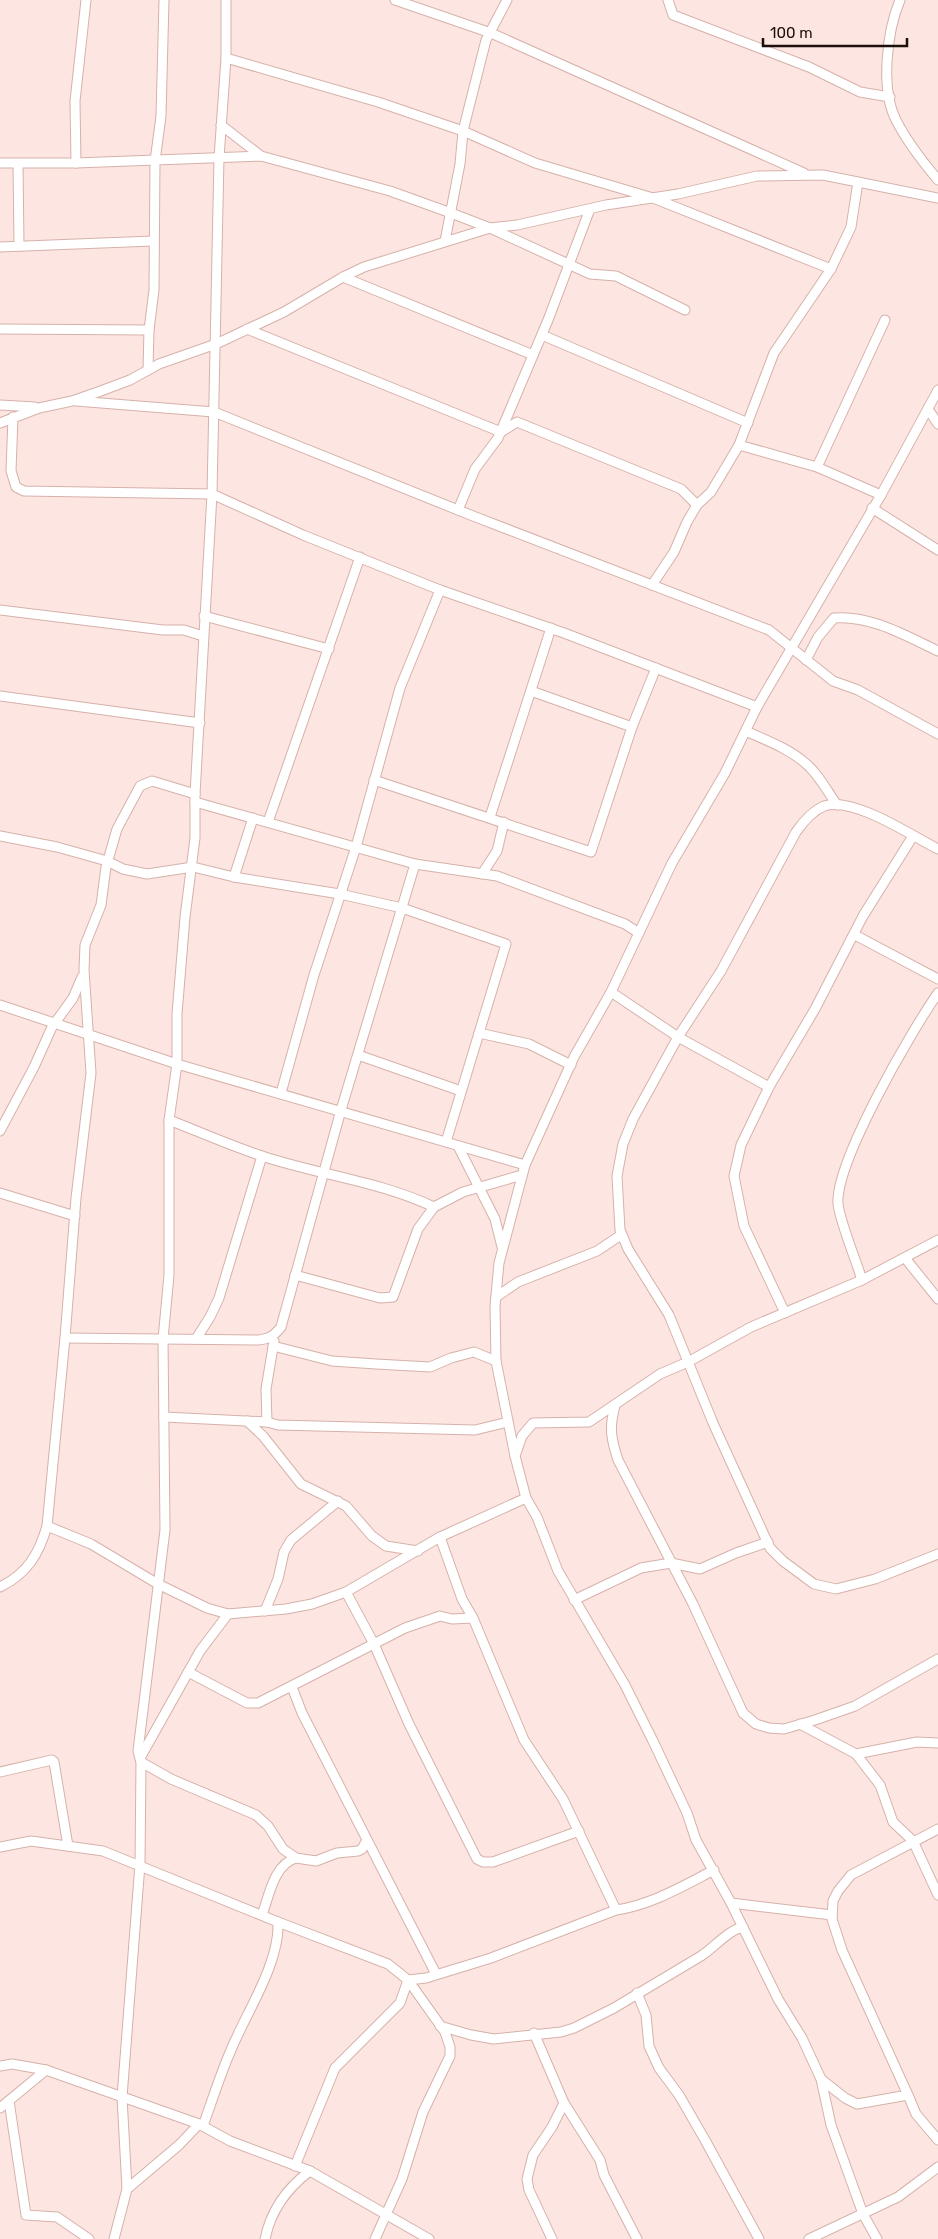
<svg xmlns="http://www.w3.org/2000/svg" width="938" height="2239" font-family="Rubik,sans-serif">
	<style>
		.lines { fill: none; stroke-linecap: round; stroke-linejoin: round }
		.minor-casing { stroke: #d6b1aa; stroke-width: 11 }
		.minor { stroke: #fff; stroke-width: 9 }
	</style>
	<rect width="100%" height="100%" fill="#fde6e1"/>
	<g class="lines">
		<defs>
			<g id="minor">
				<polyline points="395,0 491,33 804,173"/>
				<polyline points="668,0 673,15 809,67 860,92 890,97"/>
				<path d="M900,0C887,31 880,89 896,120C907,142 922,161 938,180"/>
				<polyline points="226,58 378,102 463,131 535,163 653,198 831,269"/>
				<polyline points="221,125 261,156"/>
				<polyline points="0,163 76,163 261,156 390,191 451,213 490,228 590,274 616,276 685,310"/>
				<polyline points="76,163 75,101 86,0"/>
				<polyline points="18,164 19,246"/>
				<polyline points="858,182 851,227 831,269 774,353 739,445 817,467 881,495"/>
				<polyline points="445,241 460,164 463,131 486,40 507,0"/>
				<polyline points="0,247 153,241"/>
				<polyline points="343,277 533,355"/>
				<polyline points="0,329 149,330"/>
				<polyline points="247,329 501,432 517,422 681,489 697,505"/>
				<polyline points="542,335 748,423"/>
				<polyline points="148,370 149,330 154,290 155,161 161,116 164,0"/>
				<polyline points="76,401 214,412 473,516 769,630 833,681 858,690 938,734"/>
				<polyline points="0,405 35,407"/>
				<polyline points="928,409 938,424"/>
				<polyline points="13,417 11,471 16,487 24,491 212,494 303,535 440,590 564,633 757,707"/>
				<polyline points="0,423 39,408 72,401 98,392 130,380 159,364 216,344 284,312 343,277 364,267 490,228 517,225 606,205 678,194 757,176 823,175 938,198"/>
				<polyline points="817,467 885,320"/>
				<polyline points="872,508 938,550"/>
				<polyline points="458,510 475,469 498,438 548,320 590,209"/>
				<polyline points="652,585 674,552 687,522 697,505 711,492 739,445"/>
				<polyline points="0,610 163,630 184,630 203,636"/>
				<polyline points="204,616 329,649"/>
				<path d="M806,660L818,637L834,618C871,615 906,636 938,651"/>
				<polyline points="531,691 632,727"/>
				<polyline points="0,696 200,723"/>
				<path d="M746,731C765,740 788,748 804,762C818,773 827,791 837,805"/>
				<polyline points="374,780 591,852 632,727 656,668"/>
				<polyline points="195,802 415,864 497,876 625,924 639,933"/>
				<polyline points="490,817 551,628"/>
				<polyline points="268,822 360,557"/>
				<polyline points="0,836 57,847 107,861 123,869 147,874 193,867 234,877 340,894 402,908 506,944 446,1142"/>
				<path d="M938,849C912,836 853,796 824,806C812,811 803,822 796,832L721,971L678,1037L633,1119L623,1144L617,1176L620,1230L628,1249L669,1315L713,1423L770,1548L783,1561L814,1584L836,1589L875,1579L938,1554"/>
				<polyline points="482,874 497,851 504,822"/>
				<polyline points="234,877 253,818"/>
				<polyline points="855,935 938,979"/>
				<polyline points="611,992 678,1037 769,1087"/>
				<polyline points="0,1005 177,1064 525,1165"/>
				<polyline points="479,1033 529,1044 571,1065"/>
				<polyline points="358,1055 461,1091"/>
				<polyline points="281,1093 314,975 356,847 400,688 440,590"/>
				<path d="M169,1120C200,1132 231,1146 262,1156C319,1175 379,1181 434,1207L463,1192L522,1175"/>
				<polyline points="0,1131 34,1067 52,1027 73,998 82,977"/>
				<polyline points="458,1146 495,1219 502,1247"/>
				<polyline points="0,1193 75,1216"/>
				<polyline points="905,1258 938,1299"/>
				<polyline points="295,1275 380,1298 393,1297 418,1229 434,1207"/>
				<path d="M862,1280C856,1260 840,1222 838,1204C835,1162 912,1030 938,993"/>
				<polyline points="496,1297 518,1282 597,1251 621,1235"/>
				<polyline points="785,1313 744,1226 734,1176 741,1145 769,1087 815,1009 863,916 913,836"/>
				<path d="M65,1338L258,1340C269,1339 274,1336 281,1327L341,1110L415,864"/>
				<polyline points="196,1339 210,1317 219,1298 262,1156"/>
				<polyline points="273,1346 332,1361 376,1364 430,1367 451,1358 474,1352 496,1361"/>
				<path d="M615,1406C609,1427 611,1439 618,1460L693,1604L743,1713L756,1724L769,1728L784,1729L815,1720L855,1706L938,1659"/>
				<polyline points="164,1417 267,1422 278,1425 475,1430 508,1422"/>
				<polyline points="247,1421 263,1436 301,1484 346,1506 372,1536 386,1546 418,1551"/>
				<polyline points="267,1422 266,1389 274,1341"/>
				<polyline points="515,1456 522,1436 533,1423 589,1422 660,1374 688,1362 751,1327 862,1280 938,1240"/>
				<polyline points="47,1526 91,1544 158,1584 207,1608 228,1614 286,1609 312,1604 346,1592 440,1537 526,1498"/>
				<polyline points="440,1537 462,1599 473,1618 524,1740 563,1799 616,1910"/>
				<path d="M0,1587C27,1574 39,1554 47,1526L65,1338L76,1198L91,1073L84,970L85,945L101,905L106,867L117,829L140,786L152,781L195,794"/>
				<polyline points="346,1592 374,1644 409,1724 477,1859 483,1862 493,1862 579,1831"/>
				<polyline points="574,1600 641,1568 671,1563 700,1569 736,1553 768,1542"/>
				<polyline points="265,1611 278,1579 284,1552 291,1540 338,1501"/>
				<polyline points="188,1672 247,1703 258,1703 405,1628 440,1616 452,1619 473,1618"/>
				<polyline points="292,1687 302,1713 436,1974"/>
				<polyline points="800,1724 856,1754 880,1785 893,1822 913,1841 938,1895"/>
				<polyline points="856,1754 917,1742 938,1743"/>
				<polyline points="140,1758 200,1651 228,1614"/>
				<polyline points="141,1762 171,1779 256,1815 268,1826 283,1849 296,1858 316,1861 337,1853 358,1851 362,1849 367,1840"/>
				<polyline points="0,1772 52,1760 54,1762 68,1846"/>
				<polyline points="938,1829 851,1875 838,1891 833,1901 832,1919 842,1950 908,2095 916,2114 938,2140"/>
				<polyline points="0,1847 31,1841 103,1851 278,1922 388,1964 408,1980 445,2032 450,2047 450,2056 423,2112 402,2179 375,2239"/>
				<polyline points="731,1903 832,1915"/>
				<path d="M262,1915C269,1896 274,1864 296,1858"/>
				<polyline points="637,1993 646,2015 649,2046 659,2068 679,2095 705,2140 759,2239"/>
				<path d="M440,2026L471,2035L494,2039L561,2032L574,2028L614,2008L701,1956C715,1947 727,1931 743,1927"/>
				<polyline points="534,2033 564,2103 600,2160 604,2175 637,2239"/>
				<polyline points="0,2066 12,2064 46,2070 199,2124 230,2141 310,2171 429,2239"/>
				<polyline points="821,2079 845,2098 857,2104 908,2095"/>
				<polyline points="9,2101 26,2215 57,2217 89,2239"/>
				<polyline points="0,2108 46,2070"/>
				<path d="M203,2126C212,2101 220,2075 231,2050C246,2013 280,1963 278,1922"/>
				<path d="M295,2166L335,2068L400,2003L408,1980L426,1978L491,1958L616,1910C651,1905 683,1886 714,1870"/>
				<polyline points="127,2189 179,2145 199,2124"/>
				<polyline points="114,2239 127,2189 122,2097 140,1864 141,1762 138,1751 165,1530 163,1339 169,1275 169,1120 177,1064 177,1014 185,917 195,838 195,794 212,494 219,158 226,58 226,0"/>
				<path d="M265,2239C271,2210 287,2188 310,2171"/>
				<polyline points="552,2239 529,2190 527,2179 533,2155 552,2127 564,2103"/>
				<polyline points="809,2239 898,2197 938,2167"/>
				<polyline points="877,2239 863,2214 831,2125 821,2079 802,2038 778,1999 731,1903 696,1840 687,1813 653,1741 625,1685 558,1571 537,1517 526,1498 515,1456 496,1361 495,1306 499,1263 525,1165 574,1057 611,992 672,863 725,773 757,707 881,495 938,390"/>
			</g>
		</defs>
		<use href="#minor" class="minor-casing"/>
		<use href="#minor" class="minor"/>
	</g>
	<path d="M763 38v8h144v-8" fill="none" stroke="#1c0f0d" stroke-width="2.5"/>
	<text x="770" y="38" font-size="15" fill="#1c0f0d" stroke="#fde6e1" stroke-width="4" paint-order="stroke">100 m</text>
</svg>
